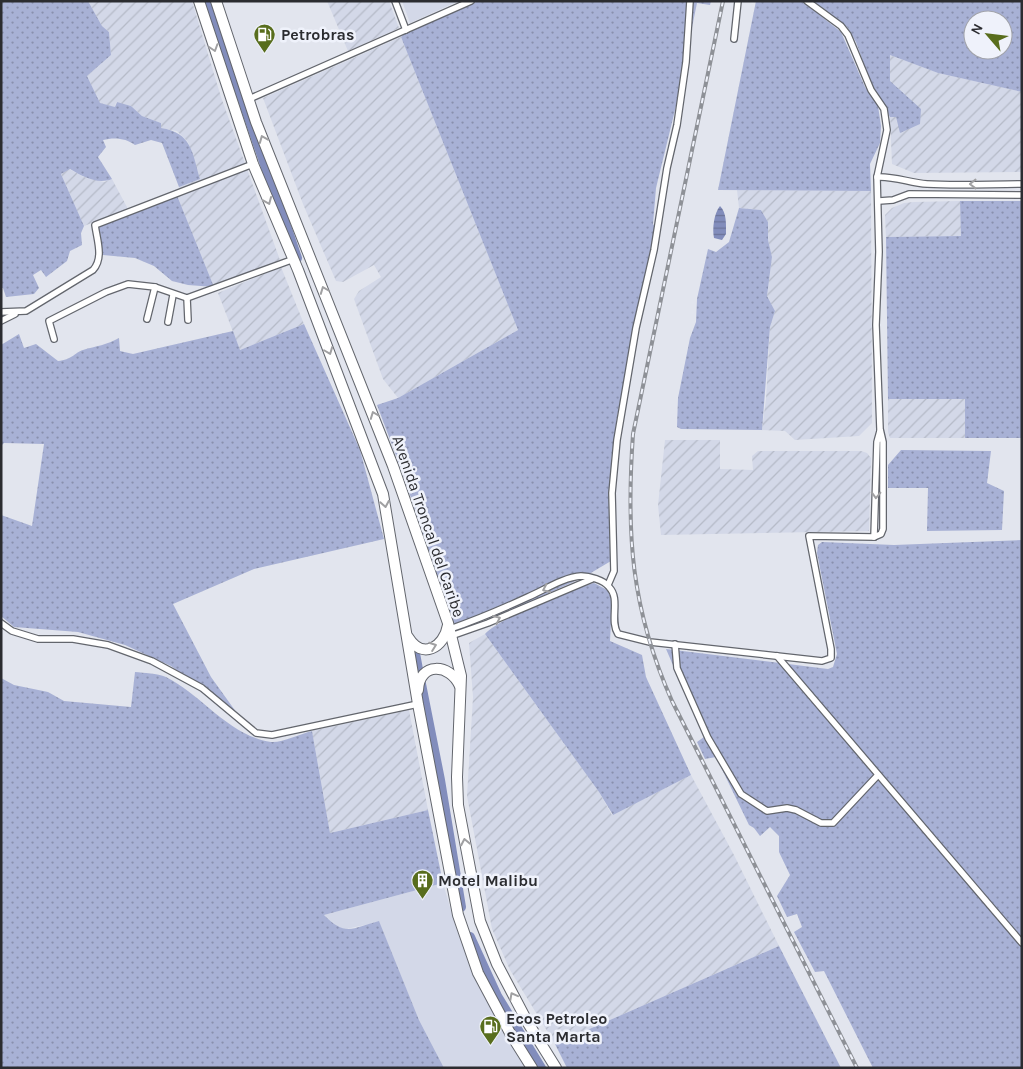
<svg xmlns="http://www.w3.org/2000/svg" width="1023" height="1069" font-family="Karla,sans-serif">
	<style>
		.built { fill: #d3d8e8 }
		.industrial { fill: url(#industrial-furrows) }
		.grass { fill: url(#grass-dots); fill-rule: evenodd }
		.water { fill: url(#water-rules) }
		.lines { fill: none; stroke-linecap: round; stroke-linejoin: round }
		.river { stroke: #828dbc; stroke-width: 10 }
		.minor-casing { stroke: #63666d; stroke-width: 8 }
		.trunk-casing { stroke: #63666d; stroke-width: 12 }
		.minor { stroke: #fff; stroke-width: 5.5 }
		.trunk { stroke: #fff; stroke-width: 10 }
		.rail-casing { stroke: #8e9197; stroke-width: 4 }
		.rail { stroke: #eff2fb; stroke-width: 2; stroke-dasharray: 5.5; stroke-linecap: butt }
		.oneway { stroke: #a0a0a2 }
		.labels { text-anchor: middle; stroke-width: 5; stroke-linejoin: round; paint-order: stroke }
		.poi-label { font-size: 16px; font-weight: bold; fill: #2b2c30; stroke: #eff2fb; text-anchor: start }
		.street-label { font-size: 16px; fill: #2b2c30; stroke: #eff2fb }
	</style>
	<defs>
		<pattern id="industrial-furrows" width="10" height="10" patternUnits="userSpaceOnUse" patternTransform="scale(1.25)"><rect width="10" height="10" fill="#d3d8e8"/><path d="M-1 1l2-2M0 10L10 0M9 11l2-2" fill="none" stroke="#b5bac7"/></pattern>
		<pattern id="grass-dots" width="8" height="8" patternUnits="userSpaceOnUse" patternTransform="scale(1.25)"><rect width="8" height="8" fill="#a8b1d5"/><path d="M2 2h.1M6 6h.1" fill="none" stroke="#8990ad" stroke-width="1.8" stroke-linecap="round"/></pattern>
		<pattern id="water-rules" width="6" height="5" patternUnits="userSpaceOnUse" patternTransform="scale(1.25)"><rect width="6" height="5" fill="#828dbc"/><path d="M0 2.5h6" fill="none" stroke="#6b7399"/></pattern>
	</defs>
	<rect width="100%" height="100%" fill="#e2e5ee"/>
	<g class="built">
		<polygon points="402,1 459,1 410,23"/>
		<polygon points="443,883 456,928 476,979 527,1068 444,1068 419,1020 379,922 346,929 337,928 324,915"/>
	</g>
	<g class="industrial">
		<polygon points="88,1 192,1 221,97 280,260 214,287 176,193 180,190 179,187 200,179 188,142 177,131 160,128 161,123 142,116 131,106 116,102 115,107 100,104 87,76 111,55 109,32 102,26"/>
		<polygon points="327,1 389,1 399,28 348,51"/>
		<polygon points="401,37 518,330 398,398 383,379 354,299 359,291 381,277 374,265 343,282 336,281 303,204 263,98"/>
		<polygon points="890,55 938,73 1022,92 1022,172 914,173 892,164 890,117 896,117 899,133 890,81"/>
		<polygon points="69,169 84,177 104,182 112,179 128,209 84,226 61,174"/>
		<polygon points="737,190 871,191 872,423 859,436 795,440 785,431 760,430 762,429 766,399 770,327 775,311 767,296 772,257 768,241 768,222 761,210 739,208"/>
		<polygon points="960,201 962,236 886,237 885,215 892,208 904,203 914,202"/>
		<polygon points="281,267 304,324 240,350 218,293"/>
		<polygon points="888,399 965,399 965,438 890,438 888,432"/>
		<polygon points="665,440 720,440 720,469 753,470 752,456 758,451 861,451 867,453 871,458 869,531 661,535 658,505"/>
		<polygon points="485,634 599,792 612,815 691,775 734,855 779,946 555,1044 510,970 492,929 467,796 473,697 469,643"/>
		<polygon points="409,710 428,810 330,833 312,731"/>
	</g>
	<g class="grass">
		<path d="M1,1H88L102,26L109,32L111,55L87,76L100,103L115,107L117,102L131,106L142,116L161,123V128C192,133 192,152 200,179L179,187L162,143L151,140L135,145C126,138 114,137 103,140L106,147L98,157L112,179C97,185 82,176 70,169L61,174L84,226L81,233L82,245L70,251L67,261L46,277L41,270L33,275L39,288L34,294L6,297L3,288H1Z"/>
		<polygon points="478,1 711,1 710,5 697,3 676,106 656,188 653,224 655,227 617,417 611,461 611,561 584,577 499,616 453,624 403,474 377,405 398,398 518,330 401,37 406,32"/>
		<polygon points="756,1 802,1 841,32 865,87 878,106 881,126 880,143 870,164 871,191 718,190"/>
		<path d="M814,1H1022V92L938,73L890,55V81L921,109L920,124L900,133L896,117H890L871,84L856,42L847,27L816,5ZM973,20H1003V50H973Z"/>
		<polygon points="176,193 214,287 188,285 172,281 154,266 135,258 103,255 97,222 128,209"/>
		<polygon points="960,201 1022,201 1022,438 965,438 965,399 888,399 886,237 961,236"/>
		<polygon points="739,208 761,210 768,222 768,240 772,257 767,296 775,311 770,327 762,430 681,429 677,427 678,398 690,338 696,322 697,299 708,249 716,252 729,242"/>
		<path d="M304,324L360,450L384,539L254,569L173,604L211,677L239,716L171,666L125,645L78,632L14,627L1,616V515L32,526L44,444L4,443L1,446V345L19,334L24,348L36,344L58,361C72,360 74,353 83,350C96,346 107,345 119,338L120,351L133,354L233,331L240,350Z"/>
		<polygon points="901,450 991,451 987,483 1004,491 1002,530 927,531 928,488 888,488 888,465"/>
		<polygon points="1022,540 1022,1068 873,1068 824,971 815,972 794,932 802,927 797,914 787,917 777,896 790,875 779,852 779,836 770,827 760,836 754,828 749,825 716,757 705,759 697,742 704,737 666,649 828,669 833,667 837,654 817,553 818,545 822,542 894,545"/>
		<path d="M594,583L609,591L612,604L610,641L642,655L646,677L691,775L613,815L599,792L485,634C501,617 570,590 594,583Z"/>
		<path d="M135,672C144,673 157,673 166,677C202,695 229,736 271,742C282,743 300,734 312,731L330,833L428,810L443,883L324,915C345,937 353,928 379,921L419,1020L444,1068H1V678L14,685L48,692L64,701L131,707Z"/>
		<polygon points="779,946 841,1068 567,1068 555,1044"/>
	</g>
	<path class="water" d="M720,206C727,213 726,225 726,234L722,240L714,238C712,229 714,213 720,206Z"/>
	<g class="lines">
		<g class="river">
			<polyline points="209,1 297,258"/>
			<polyline points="414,648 419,675"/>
			<polyline points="421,684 440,780 461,907"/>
			<polyline points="470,937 497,996 541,1068"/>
		</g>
		<defs>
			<g id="minor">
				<polyline points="395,1 406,30"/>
				<polyline points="734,39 738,1"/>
				<polyline points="249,99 471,1"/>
				<path d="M877,177C895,176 910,183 927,184C959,186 990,184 1022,184"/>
				<polyline points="879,201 893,200 909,194 1022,195"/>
				<polyline points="155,287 187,298 294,259"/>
				<polyline points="187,298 188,320"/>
				<path d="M1,312L26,311L93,270C104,258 97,240 95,225L253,164"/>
				<polyline points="1,321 15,314"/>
				<polyline points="168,322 173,295"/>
				<polyline points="54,339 49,321 106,292 128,284 155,287 147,319"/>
				<polyline points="874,537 877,442 880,431"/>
				<polyline points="608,585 614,571 612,493 617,440 636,328 654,250 667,168 677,125 686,62 690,1"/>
				<polyline points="1,623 12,631 38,639 73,639 108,645 152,661 202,688 256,733 272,735 418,704"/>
				<path d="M450,629C476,620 502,609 528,597C544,590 564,577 581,576C589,576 604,580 609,587C621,599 609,620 618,634L650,642L822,661L831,658V649L809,536L874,537L881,534L883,529V442L880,429L876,325L879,252L877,177L887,130L884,109L871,90L848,35L841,26L807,1"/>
				<polyline points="451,636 488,623 592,579"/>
				<polyline points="675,644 677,668 708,738 741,794 767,811 787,808 796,810 821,823 833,823 878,775"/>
				<polyline points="777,656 1022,943"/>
			</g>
			<g id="trunk">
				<polyline points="199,1 253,164 298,270 383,494 418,704 458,915 478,973 510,1033 532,1068"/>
				<polyline points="216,1 256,122 393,466 448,623 461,676 457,777 458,805 480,921 497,964 528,1023 556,1068"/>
				<path d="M408,637C422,660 444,648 448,625"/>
				<path d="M418,690C419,662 450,663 460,686"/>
			</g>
		</defs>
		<use href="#minor" class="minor-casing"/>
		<use href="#trunk" class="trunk-casing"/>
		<use href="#minor" class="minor"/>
		<use href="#trunk" class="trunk"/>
		<defs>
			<path id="rail" d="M723,1L633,434C626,534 631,609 672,701L857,1068"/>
		</defs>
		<use href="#rail" class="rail-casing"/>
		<use href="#rail" class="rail"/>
	</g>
	<defs><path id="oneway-chevron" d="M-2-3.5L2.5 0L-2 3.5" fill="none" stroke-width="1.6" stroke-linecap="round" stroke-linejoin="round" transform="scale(1.25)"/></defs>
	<g class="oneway">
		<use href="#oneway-chevron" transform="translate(214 48) rotate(72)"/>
		<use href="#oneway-chevron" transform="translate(263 139) rotate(-112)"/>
		<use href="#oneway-chevron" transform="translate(973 184) rotate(180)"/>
		<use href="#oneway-chevron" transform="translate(268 201) rotate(67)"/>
		<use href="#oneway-chevron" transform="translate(324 290) rotate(-111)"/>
		<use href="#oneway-chevron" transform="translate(329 351) rotate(69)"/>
		<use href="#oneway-chevron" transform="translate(374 415) rotate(-111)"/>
		<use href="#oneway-chevron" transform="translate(876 495) rotate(92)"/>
		<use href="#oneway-chevron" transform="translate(385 504) rotate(80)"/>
		<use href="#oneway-chevron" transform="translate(546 589) rotate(155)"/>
		<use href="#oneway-chevron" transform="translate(497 619) rotate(-24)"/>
		<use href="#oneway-chevron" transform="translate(433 646) rotate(-20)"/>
		<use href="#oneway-chevron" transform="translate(465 842) rotate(-101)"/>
		<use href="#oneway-chevron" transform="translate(513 996) rotate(-118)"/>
	</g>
	<defs>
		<symbol id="fuel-pin" viewBox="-11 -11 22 30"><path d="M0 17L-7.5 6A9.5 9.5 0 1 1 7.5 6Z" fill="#586d1d" stroke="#eff2fb"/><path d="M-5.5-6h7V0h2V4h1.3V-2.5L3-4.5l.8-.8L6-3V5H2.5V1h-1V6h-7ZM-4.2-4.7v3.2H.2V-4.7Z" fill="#fff"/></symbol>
		<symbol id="building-pin" viewBox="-11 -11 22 30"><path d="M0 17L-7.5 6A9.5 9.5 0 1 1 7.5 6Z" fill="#586d1d" stroke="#eff2fb"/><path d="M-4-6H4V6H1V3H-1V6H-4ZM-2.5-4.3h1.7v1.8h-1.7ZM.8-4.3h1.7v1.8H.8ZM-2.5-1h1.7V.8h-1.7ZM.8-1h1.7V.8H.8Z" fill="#fff"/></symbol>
	</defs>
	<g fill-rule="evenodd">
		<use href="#fuel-pin" x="252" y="22" width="25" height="34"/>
		<use href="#building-pin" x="410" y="868" width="25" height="34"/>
		<use href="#fuel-pin" x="478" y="1014" width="25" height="34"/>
	</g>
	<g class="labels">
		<g class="poi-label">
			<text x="281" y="40">Petrobras</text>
			<text x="438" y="886">Motel Malibu</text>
			<text x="506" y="1024">Ecos Petroleo<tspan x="506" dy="18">Santa Marta</tspan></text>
		</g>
		<g class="street-label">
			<text transform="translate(429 526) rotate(71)" y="6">Avenida Troncal del Caribe</text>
		</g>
	</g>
	<rect width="1023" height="1069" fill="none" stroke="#2b2c30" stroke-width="5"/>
	<g transform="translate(988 35) rotate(298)"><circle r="24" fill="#eff2fb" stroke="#a1a3aa"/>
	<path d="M0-4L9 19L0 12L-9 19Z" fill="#586d1d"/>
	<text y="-8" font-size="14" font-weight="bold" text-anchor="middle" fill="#2b2c30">N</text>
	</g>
</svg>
